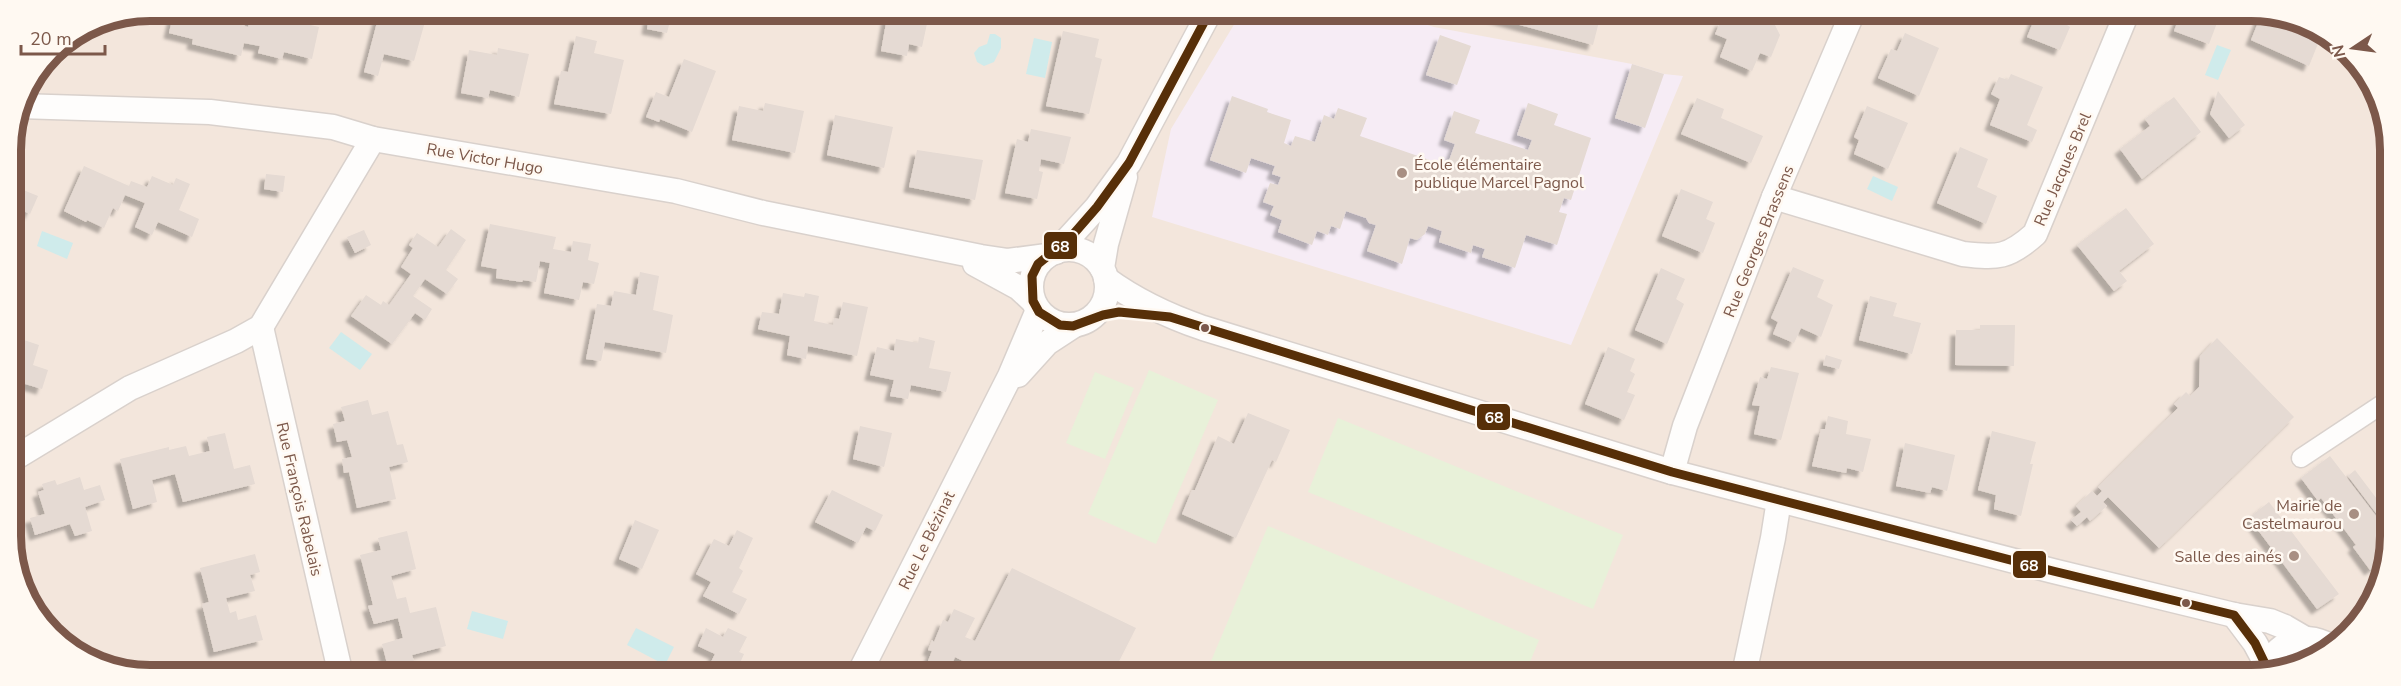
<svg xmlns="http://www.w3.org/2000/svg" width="2401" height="686" font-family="'Nunito Sans',sans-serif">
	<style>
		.residential { fill: #f3e6dc }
		.education { fill: #f6ecf5 }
		.green { fill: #e8f1d9 }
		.water { fill: #cfebeb }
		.building { fill: #e5dad3; filter: url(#shadow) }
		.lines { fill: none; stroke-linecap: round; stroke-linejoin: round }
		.pedestrian-casing { stroke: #d9d1cc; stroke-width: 21 }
		.minor-casing { stroke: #d9d1cc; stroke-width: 27 }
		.tertiary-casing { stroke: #d9d1cc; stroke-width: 33 }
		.pedestrian { stroke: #fefdfc; stroke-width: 18 }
		.minor { stroke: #fefdfc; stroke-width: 24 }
		.tertiary { stroke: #fefdfc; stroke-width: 30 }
		.bus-1-casing { stroke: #fff9f2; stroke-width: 14 }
		.bus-1 { stroke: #572f08; stroke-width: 9 }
		.poi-dot { fill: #a88f83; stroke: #fff9f2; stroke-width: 2 }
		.bus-dot { fill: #7c584a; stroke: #fff9f2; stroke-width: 2 }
		.labels { text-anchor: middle; stroke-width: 5; stroke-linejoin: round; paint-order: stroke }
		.street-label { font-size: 16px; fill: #7c584a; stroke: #fff9f2 }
		.poi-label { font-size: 16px; fill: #7c584a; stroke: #fff9f2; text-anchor: end }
		.rim { fill: none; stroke: #7c584a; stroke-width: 8 }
		.line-badge { stroke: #fff9f2; stroke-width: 2 }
		.badge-label { font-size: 16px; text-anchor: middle; font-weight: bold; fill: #fff }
	</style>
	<defs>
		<filter id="shadow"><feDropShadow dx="-5.5" dy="5.5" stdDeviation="1.5" flood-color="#0004"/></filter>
	</defs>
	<rect width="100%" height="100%" fill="#faf4ee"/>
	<polygon class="residential" points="150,11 2287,15 2356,58 2388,123 2386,572 2343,641 2260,675 114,671 51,634 13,563 11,141 21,96 52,51 97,21"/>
	<polygon class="education" points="1241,13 1390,13 1434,27 1632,64 1664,74 1683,76 1571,345 1152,217 1171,129"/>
	<g class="green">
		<polygon points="1149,370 1218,400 1156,544 1088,514"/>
		<polygon points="1095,372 1134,388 1105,459 1066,443"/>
		<polygon points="1338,418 1623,535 1593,609 1308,492"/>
		<polygon points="1268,526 1539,640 1525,674 1206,673"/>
	</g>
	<g class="water">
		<polygon points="990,34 995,34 1001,38 1001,48 994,62 984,66 977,62 974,53 979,47 987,44"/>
		<polygon points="1034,38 1052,42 1045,78 1026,74"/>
		<polygon points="2217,45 2231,50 2218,80 2205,75"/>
		<polygon points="1873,176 1898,187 1892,201 1867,189"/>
		<polygon points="42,231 73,243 67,259 37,246"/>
		<polygon points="341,332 372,354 360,370 329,348"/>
		<polygon points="472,611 508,621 503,639 467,629"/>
		<polygon points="636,628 674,647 665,665 627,645"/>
	</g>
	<g class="building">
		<polygon points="174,11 222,11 220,18 248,27 252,11 319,27 312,59 284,52 282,59 258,53 260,46 244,43 241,56 192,44 193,39 169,33"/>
		<polygon points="380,11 428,11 414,61 384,54 378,76 364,72"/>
		<polygon points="888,12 926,12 925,19 928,19 922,47 909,44 907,56 881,51"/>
		<polygon points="1476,13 1601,14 1593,45"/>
		<polygon points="1733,14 1777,14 1773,21 1780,35 1771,57 1760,53 1752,71 1720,57 1727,39 1715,34 1721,21 1729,23"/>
		<polygon points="2036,15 2071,15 2067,25 2070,27 2060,50 2027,37"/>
		<polygon points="2180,15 2220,15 2209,44 2174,31"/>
		<polygon points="2261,15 2287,15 2321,36 2309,66 2251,40"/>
		<polygon points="649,17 670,21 667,33 647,29"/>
		<polygon points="1063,31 1099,39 1095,57 1102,59 1089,114 1046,106"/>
		<polygon points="1905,33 1939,48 1919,96 1878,78 1891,49 1897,51"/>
		<polygon points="1440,35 1471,46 1457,85 1426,75"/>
		<polygon points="576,36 597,41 594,53 624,60 611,114 554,104 561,71 568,72"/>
		<polygon points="498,48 529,54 519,97 490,90 488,98 461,93 469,50 497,55"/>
		<polygon points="684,59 716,71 692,132 660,119 659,122 646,117 656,92 669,97"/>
		<polygon points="1632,64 1664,74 1645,128 1615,118"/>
		<polygon points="2011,74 2043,87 2027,125 2037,130 2032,142 1990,125 2000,99 1991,94 1999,77 2008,80"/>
		<polygon points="2218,91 2245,125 2229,138 2210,114"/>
		<polygon points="1232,96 1268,109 1267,112 1291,120 1284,143 1291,146 1295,136 1315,142 1324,115 1334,119 1338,108 1367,118 1360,136 1447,166 1455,144 1444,140 1454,111 1480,120 1475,133 1528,150 1532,140 1517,135 1528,103 1558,114 1554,125 1591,138 1571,200 1564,198 1559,212 1567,214 1557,245 1526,235 1515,268 1482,257 1485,249 1473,245 1471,253 1439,242 1442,231 1428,226 1425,234 1417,240 1410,238 1402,264 1367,251 1376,225 1369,223 1366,218 1346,211 1340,229 1331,226 1328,235 1317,231 1312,245 1278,232 1282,220 1270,215 1274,206 1263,202 1270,183 1278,185 1281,177 1272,174 1275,166 1251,158 1246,173 1210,160"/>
		<polygon points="2174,97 2201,132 2142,179 2120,149 2150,126 2145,119"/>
		<polygon points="1697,98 1724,109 1721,118 1763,136 1751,163 1681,134"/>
		<polygon points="765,103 804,111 795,153 732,140 739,106 763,111"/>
		<polygon points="1867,106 1908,123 1888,169 1854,154 1859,140 1854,137"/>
		<polygon points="835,115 893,127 884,168 827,155"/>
		<polygon points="1031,129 1071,137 1064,164 1041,159 1039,171 1043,172 1037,199 1005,193 1017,139 1028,142"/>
		<polygon points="1960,147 1988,159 1977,187 1997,196 1986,224 1937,203"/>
		<polygon points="917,150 983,160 975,200 909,187"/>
		<polygon points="84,166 129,186 131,181 147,187 152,176 173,185 176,178 190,184 179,210 199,219 192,237 158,222 152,235 135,227 145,203 125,195 118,211 113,208 104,228 87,220 86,222 64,211"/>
		<polygon points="266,174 285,176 283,192 264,189"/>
		<polygon points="11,185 38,196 30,214 15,207 11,214"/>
		<polygon points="1681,189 1713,202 1706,219 1715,223 1703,253 1662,236"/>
		<polygon points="2126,208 2154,244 2119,271 2127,281 2114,291 2077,245"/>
		<polygon points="490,224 556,237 553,249 571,252 573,241 591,244 588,260 599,263 594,284 583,282 579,300 544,293 550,263 540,261 536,282 523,280 522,282 496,278 497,269 481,266"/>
		<polygon points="451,229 466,240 446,270 458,279 447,294 425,279 413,296 432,309 425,320 415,313 392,344 351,316 366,295 381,305 383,301 389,305 411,274 401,267 413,248 409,245 417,233 438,247"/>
		<polygon points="364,230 371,245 355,253 347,237"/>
		<polygon points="1793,267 1824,280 1817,297 1833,305 1821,337 1801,328 1794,343 1773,334 1778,322 1771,318"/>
		<polygon points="1661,268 1685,279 1676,299 1684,304 1667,344 1635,330"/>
		<polygon points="640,272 659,276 653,310 673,315 666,353 605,342 601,361 586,359 597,304 611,306 614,291 636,295"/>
		<polygon points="783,293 804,297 805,293 819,296 814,321 833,325 834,318 839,319 843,302 868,307 857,356 808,346 806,359 787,355 790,336 758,329 762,312 779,314"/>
		<polygon points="1870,296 1897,303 1893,316 1921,323 1912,354 1859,340"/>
		<polygon points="1980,325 2015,325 2014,366 1955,365 1956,330 1980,330"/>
		<polygon points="12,333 19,335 18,338 39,345 33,365 48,370 42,389 12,380"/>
		<polygon points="919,337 935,341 929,368 951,372 946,392 911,385 908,399 890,396 894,380 870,375 877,347 894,351 896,339 918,343"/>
		<polygon points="2217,338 2294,417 2159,548 2108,497 2103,502 2107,506 2090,521 2087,517 2077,526 2071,520 2081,512 2076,506 2092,491 2097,496 2102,491 2098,487 2178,408 2174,404 2186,392 2190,396 2199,387 2200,356"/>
		<polygon points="1608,347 1635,359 1630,371 1635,374 1627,392 1635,395 1624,420 1585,404"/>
		<polygon points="1826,355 1842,360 1839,369 1823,365"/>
		<polygon points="1771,367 1799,373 1781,440 1754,434 1760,406 1752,405 1755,395 1760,377 1767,379"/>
		<polygon points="368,400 372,415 388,411 397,445 403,444 408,462 389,467 396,499 357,508 349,472 344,473 342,459 352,457 347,440 337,442 333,424 345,421 341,407"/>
		<polygon points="1248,413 1290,430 1276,462 1272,460 1236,538 1182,514 1192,490 1195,490 1218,436 1234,444"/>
		<polygon points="1828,416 1848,421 1846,434 1871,439 1863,472 1847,468 1846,473 1812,466 1821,429 1825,429"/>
		<polygon points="860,426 892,433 884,467 853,459"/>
		<polygon points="1992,431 2036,442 2030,464 2033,464 2021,516 1994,509 1996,495 1978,490"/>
		<polygon points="225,433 234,469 250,465 255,484 183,502 175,474 152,480 157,502 133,509 120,459 169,447 169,450 186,446 189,456 210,451 207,437"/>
		<polygon points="1905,443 1955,455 1947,491 1932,487 1930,493 1896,486"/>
		<polygon points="2330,456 2386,529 2386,558 2370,570 2353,547 2356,545 2321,498 2318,501 2301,478"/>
		<polygon points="2355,470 2386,511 2386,526 2348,476"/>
		<polygon points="80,477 84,490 100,485 105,500 85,507 92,531 75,536 70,524 35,535 30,518 45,514 38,492 44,490 42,484 55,480 57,485"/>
		<polygon points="832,490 883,515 875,531 866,527 858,543 815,522"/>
		<polygon points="2269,502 2339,594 2317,609 2249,518"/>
		<polygon points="635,520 659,530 642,569 619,559"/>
		<polygon points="737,530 753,538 739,568 743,571 732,592 747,599 739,614 703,596 711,582 696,574 714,539 729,546"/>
		<polygon points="407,531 416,569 391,576 397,599 406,597 410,613 436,607 446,646 412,655 416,668 403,671 389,671 382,644 403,638 398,618 374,624 368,606 373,605 360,555 381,550 378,538"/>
		<polygon points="255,554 260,572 250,575 255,591 226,598 230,613 236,611 238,620 256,615 263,640 214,652 202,604 209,602 200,568"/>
		<polygon points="1012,568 1136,628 1113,673 959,673 965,662 955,657 948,673 938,673 926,666 932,651 928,650 932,640 934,642 943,620 948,622 954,609 975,618 965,637 975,641"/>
		<polygon points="706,628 723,637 728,628 747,637 739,652 744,654 736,672 706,672 715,654 698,646"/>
	</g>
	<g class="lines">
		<defs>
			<polyline id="pedestrian" points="2301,458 2387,401"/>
			<g id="minor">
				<polyline points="19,106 210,112 333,127 373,139 676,191 763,213 981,257 1008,261 1047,256"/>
				<path d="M1774,197L1963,254C1998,258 2008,258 2035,234L2126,15"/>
				<circle cx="1069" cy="287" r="38"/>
				<polyline points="1056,252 1097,207 1129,163 1209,13"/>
				<polyline points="975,264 1019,288 1033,301"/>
				<polyline points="1102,268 1106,244 1125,177"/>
				<path d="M1106,279C1136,301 1168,316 1203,328L1672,472L2053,571L2234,615L2270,621L2285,627L2309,641"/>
				<polyline points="261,327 340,671"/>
				<polyline points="1018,375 1047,343 1073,326"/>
				<polyline points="13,459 130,388 236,341 261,327 373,139"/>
				<polyline points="1672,472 1685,426 1774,197 1852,14"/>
				<polyline points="2234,615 2255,643 2269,669"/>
				<polyline points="860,672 1010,376 1038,310"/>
				<polyline points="1744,674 1773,538 1779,500"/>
			</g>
			<path id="tertiary" d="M2269,672C2277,646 2303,634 2327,648"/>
		</defs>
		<use href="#pedestrian" class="pedestrian-casing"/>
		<use href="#minor" class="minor-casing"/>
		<use href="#tertiary" class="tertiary-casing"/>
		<use href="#pedestrian" class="pedestrian"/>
		<use href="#minor" class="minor"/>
		<use href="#tertiary" class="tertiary"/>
		<defs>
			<polyline id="bus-1" points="1209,13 1129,163 1097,207 1070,238 1038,264 1032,276 1033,301 1039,312 1060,325 1073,326 1103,315 1119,312 1170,317 1672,472 2053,571 2234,615 2255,643 2269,672"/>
		</defs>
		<use href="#bus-1" class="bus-1-casing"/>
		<use href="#bus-1" class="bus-1"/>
	</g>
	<g class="poi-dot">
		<circle cx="1402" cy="173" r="6"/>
		<circle cx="2354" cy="514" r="6"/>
		<circle cx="2294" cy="556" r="6"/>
	</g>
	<g class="bus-dot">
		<circle cx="1205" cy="328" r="5"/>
		<circle cx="2186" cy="603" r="5"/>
	</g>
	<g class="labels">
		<g class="street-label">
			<text transform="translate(485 158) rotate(10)" y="6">Rue Victor Hugo</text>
			<text transform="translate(2062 169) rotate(-67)" y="6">Rue Jacques Brel</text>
			<text transform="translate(1758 241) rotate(-68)" y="6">Rue Georges Brassens</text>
			<text transform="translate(300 499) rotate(77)" y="6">Rue François Rabelais</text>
			<text transform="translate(926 540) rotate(-64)" y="6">Rue Le Bézinat</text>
		</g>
		<g class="poi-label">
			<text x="1414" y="170" text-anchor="start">École élémentaire<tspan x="1414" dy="18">publique Marcel Pagnol</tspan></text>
			<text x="2342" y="511">Mairie de<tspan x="2342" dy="18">Castelmaurou</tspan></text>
			<text x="2282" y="562">Salle des ainés</text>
		</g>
	</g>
	<path d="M0 0H2401V686H0ZM150 21H2251A129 129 0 0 1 2380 150V536A129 129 0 0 1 2251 665H150A129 129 0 0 1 21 536V150A129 129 0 0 1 150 21Z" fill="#fff9f2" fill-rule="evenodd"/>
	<path class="rim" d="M150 21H2251A129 129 0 0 1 2380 150V536A129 129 0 0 1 2251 665H150A129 129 0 0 1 21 536V150A129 129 0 0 1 150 21Z"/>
	<g class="line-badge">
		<rect x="1043" y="231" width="35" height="29" rx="6" fill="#572f08"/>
		<rect x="1476" y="403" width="35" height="28" rx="6" fill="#572f08"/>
		<rect x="2012" y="550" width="35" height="29" rx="6" fill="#572f08"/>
	</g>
	<g class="badge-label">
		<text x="1060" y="252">68</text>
		<text x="1494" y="423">68</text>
		<text x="2029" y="571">68</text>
	</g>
	<g transform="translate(2353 48) rotate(257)" stroke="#fff9f2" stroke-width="4.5" paint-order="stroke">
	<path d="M0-4.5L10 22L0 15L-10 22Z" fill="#7c584a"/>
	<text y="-9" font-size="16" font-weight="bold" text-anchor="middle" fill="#7c584a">N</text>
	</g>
	<path d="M21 45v9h84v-9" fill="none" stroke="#7c584a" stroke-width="3"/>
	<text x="30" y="45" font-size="18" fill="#7c584a" stroke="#fff9f2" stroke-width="4.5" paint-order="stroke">20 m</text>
</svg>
